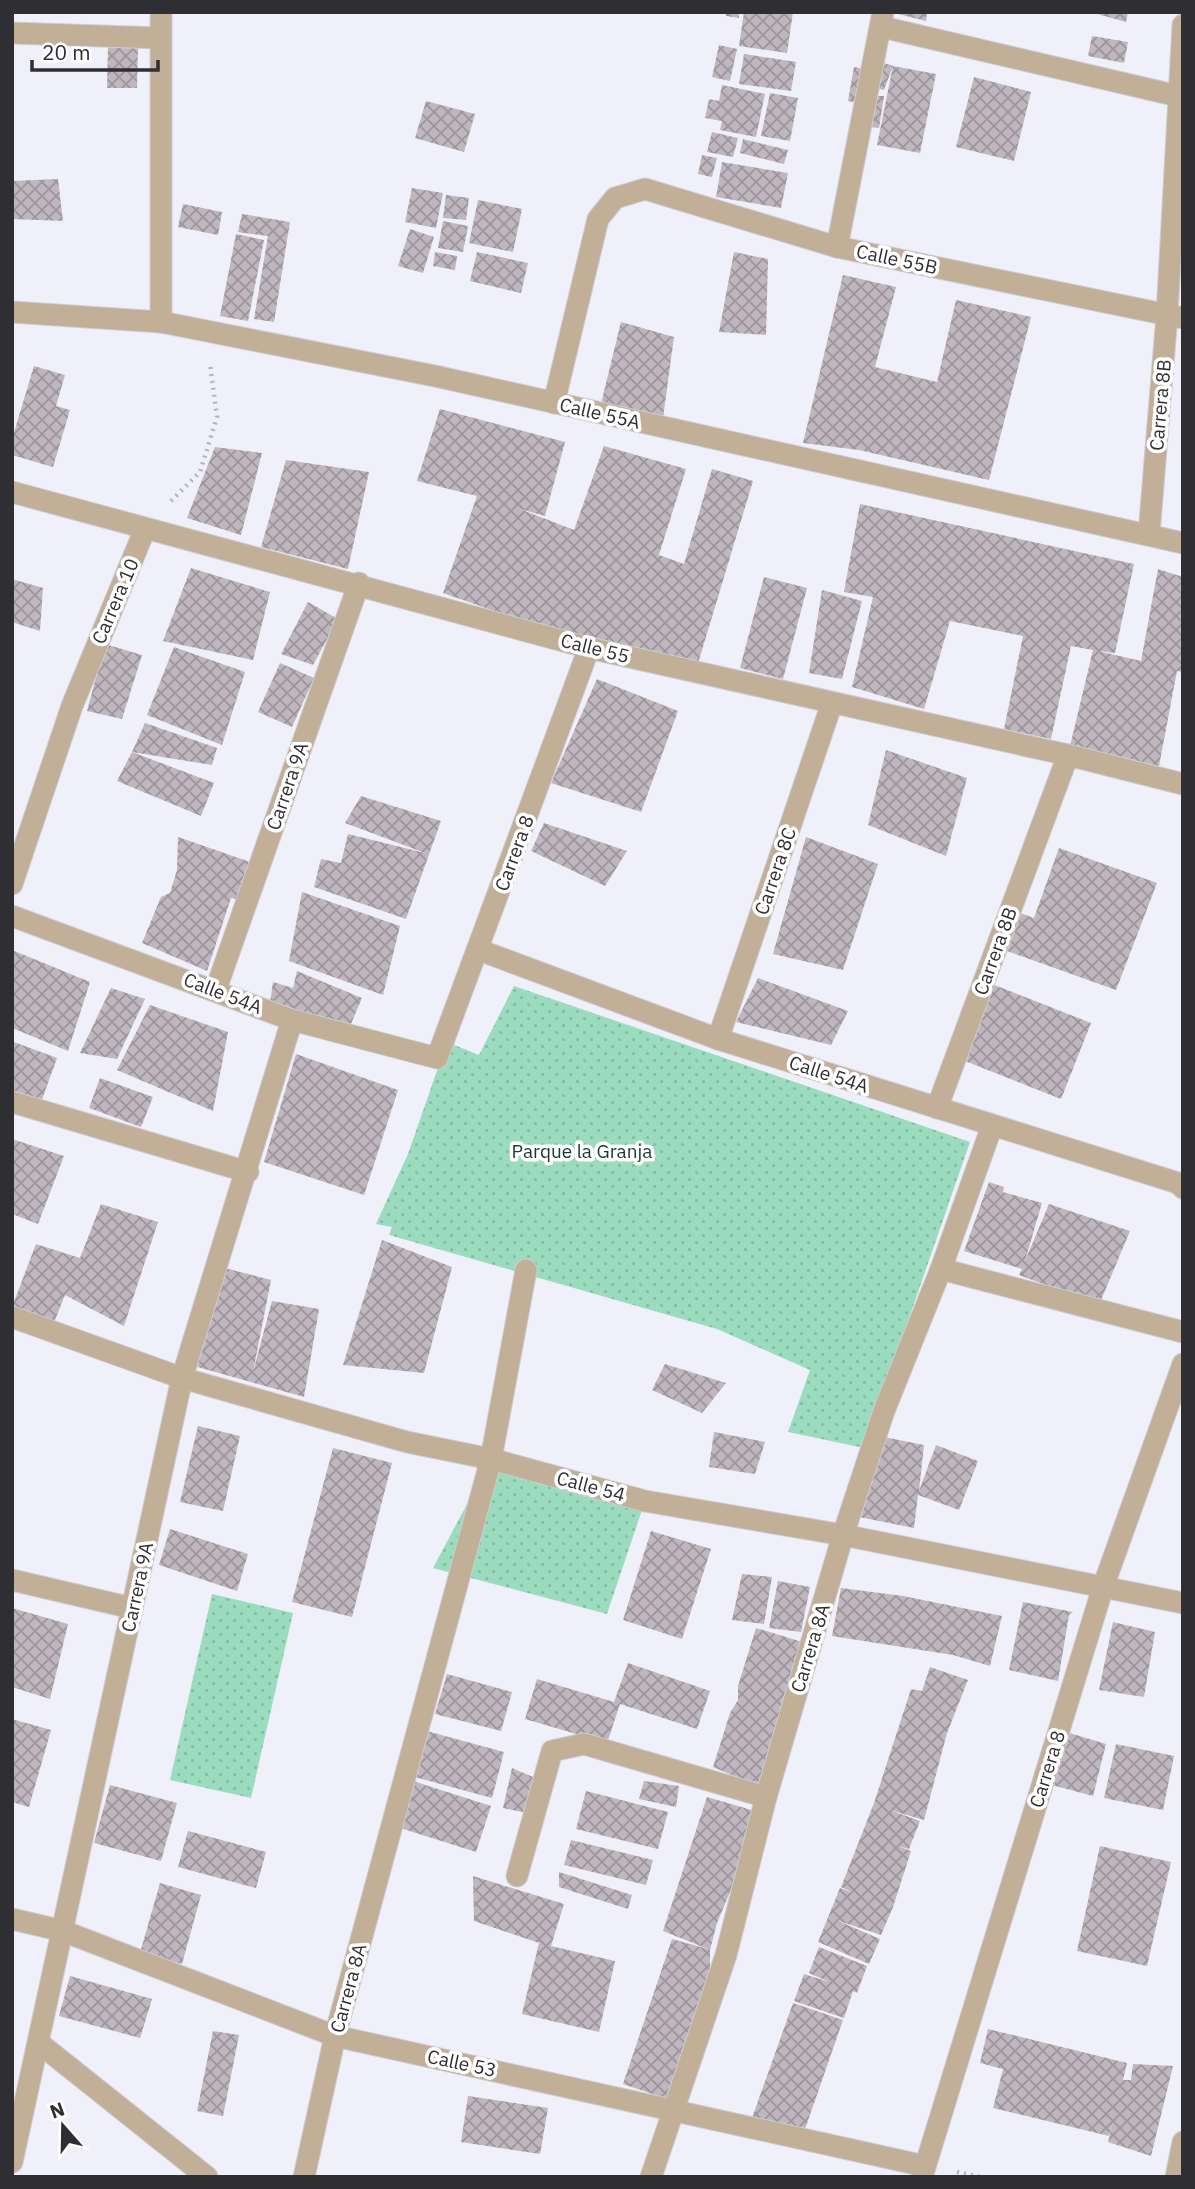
<svg xmlns="http://www.w3.org/2000/svg" width="1195" height="2189" font-family="'IBM Plex Sans',sans-serif">
	<style>
		.grass { fill: url(#grass-dots) }
		.building { fill: url(#building-cross-hatch) }
		.lines { fill: none; stroke-linecap: round; stroke-linejoin: round }
		.street-casing { stroke: #cdcdd6; stroke-width: 23 }
		.path { stroke: #b4b4bc; stroke-width: 4.5; stroke-dasharray: 2 5; stroke-linecap: butt }
		.street { stroke: #c1af97; stroke-width: 21 }
		.labels { text-anchor: middle; stroke-width: 7; stroke-linejoin: round; paint-order: stroke }
		.street-label { font-size: 19px; fill: #2f2f33; stroke: #fff }
		.park-label { font-size: 19px; fill: #19392b; stroke: #fff }
	</style>
	<defs>
		<pattern id="grass-dots" width="8" height="8" patternUnits="userSpaceOnUse" patternTransform="scale(1.75)"><rect width="8" height="8" fill="#9adcbd"/><path d="M2 2h.1M6 6h.1" fill="none" stroke="#85bda3" stroke-width="1.8" stroke-linecap="round"/></pattern>
		<pattern id="building-cross-hatch" width="8" height="8" patternUnits="userSpaceOnUse" patternTransform="scale(1.75)"><rect width="8" height="8" fill="#c0b7be"/><path d="M0 0l8 8M0 8l8-8" fill="none" stroke="#9c959b"/></pattern>
	</defs>
	<rect width="100%" height="100%" fill="#f0f0fa"/>
	<g class="grass">
		<polygon points="514,986 970,1142 864,1448 788,1432 810,1370 717,1329 389,1235 392,1227 376,1224 408,1154 447,1042 479,1055"/>
		<polygon points="491,1459 645,1501 607,1614 433,1568"/>
		<polygon points="212,1594 293,1613 251,1798 170,1780"/>
	</g>
	<g class="building">
		<polygon points="726,12 739,12 739,18 726,16"/>
		<polygon points="744,12 793,12 787,53 739,46"/>
		<polygon points="890,12 927,12 926,21"/>
		<polygon points="1090,12 1128,12 1126,22"/>
		<polygon points="1092,36 1128,42 1124,63 1088,56"/>
		<polygon points="719,45 737,49 730,81 712,77"/>
		<polygon points="108,47 138,47 137,88 107,88"/>
		<polygon points="744,54 796,62 791,91 739,84"/>
		<polygon points="881,62 893,66 884,90 873,87"/>
		<polygon points="893,66 936,74 920,153 877,145"/>
		<polygon points="854,67 864,69 858,103 848,101"/>
		<polygon points="974,77 1031,92 1014,161 956,147"/>
		<polygon points="722,85 765,94 756,137 720,130 722,121 705,118 709,99 719,101"/>
		<polygon points="770,93 798,98 790,141 761,136"/>
		<polygon points="874,96 884,96 879,128 869,127"/>
		<polygon points="426,101 475,114 464,152 415,138"/>
		<polygon points="712,132 738,138 733,157 707,152"/>
		<polygon points="743,139 788,150 784,164 740,153"/>
		<polygon points="702,155 717,158 712,177 698,174"/>
		<polygon points="722,162 788,173 781,208 716,197"/>
		<polygon points="58,179 63,221 12,219 12,181"/>
		<polygon points="412,188 443,193 436,228 405,222"/>
		<polygon points="446,195 469,198 466,220 443,218"/>
		<polygon points="478,200 522,209 513,252 469,243"/>
		<polygon points="183,204 222,212 218,235 178,227"/>
		<polygon points="242,214 290,222 274,322 254,319 268,236 238,232"/>
		<polygon points="443,221 468,226 463,252 438,248"/>
		<polygon points="410,229 434,237 423,273 398,266"/>
		<polygon points="236,234 264,240 248,321 220,316"/>
		<polygon points="435,252 457,256 455,270 433,266"/>
		<polygon points="477,252 528,263 521,293 470,281"/>
		<polygon points="734,252 768,259 766,335 719,332"/>
		<polygon points="843,275 896,287 875,367 937,382 956,300 1031,317 989,480 859,450 803,443"/>
		<polygon points="621,322 674,337 662,425 599,412"/>
		<polygon points="34,366 65,375 56,406 70,410 53,467 12,455 12,439"/>
		<polygon points="440,409 565,442 545,516 520,509 574,530 604,446 686,469 659,555 684,564 712,469 753,481 696,670 514,618 443,593 477,496 417,481"/>
		<polygon points="215,447 262,453 241,535 187,518"/>
		<polygon points="286,460 369,472 348,569 261,547"/>
		<polygon points="860,504 1134,564 1115,653 1098,651 1141,661 1158,569 1183,577 1183,672 1177,671 1159,766 1070,746 1093,650 1071,646 1051,739 1004,729 1023,636 950,621 924,709 852,687 873,597 844,592"/>
		<polygon points="191,568 270,592 253,660 163,641"/>
		<polygon points="764,577 807,588 783,679 740,668"/>
		<polygon points="12,579 43,588 40,631 12,622"/>
		<polygon points="822,590 862,601 842,679 809,673"/>
		<polygon points="308,602 338,619 313,665 281,654"/>
		<polygon points="105,644 142,655 122,719 87,711"/>
		<polygon points="174,647 245,672 222,745 147,715"/>
		<polygon points="280,663 314,678 292,727 258,712"/>
		<polygon points="597,679 678,711 641,812 551,783"/>
		<polygon points="145,723 217,748 212,765 132,752"/>
		<polygon points="886,750 967,778 946,856 868,825"/>
		<polygon points="132,752 214,783 201,816 117,781"/>
		<polygon points="361,796 441,821 406,919 314,887 321,859 341,863 348,834 425,853 345,823"/>
		<polygon points="544,823 627,851 605,886 531,851"/>
		<polygon points="178,837 253,863 241,900 231,898 207,971 142,943 161,897 170,893 177,870"/>
		<polygon points="806,837 878,864 843,970 773,954"/>
		<polygon points="1059,848 1157,883 1116,990 1007,951 1020,913 1034,918"/>
		<polygon points="302,892 400,926 383,995 289,961"/>
		<polygon points="12,950 90,982 68,1051 12,1028"/>
		<polygon points="297,971 362,998 348,1031 270,1003 273,982 293,988"/>
		<polygon points="758,978 848,1011 831,1045 736,1022"/>
		<polygon points="992,984 1091,1023 1061,1099 960,1059"/>
		<polygon points="111,988 145,999 117,1059 80,1053"/>
		<polygon points="150,1005 228,1032 213,1111 117,1070"/>
		<polygon points="14,1042 57,1058 40,1105 12,1098"/>
		<polygon points="296,1054 398,1090 364,1195 264,1162"/>
		<polygon points="100,1078 153,1097 141,1127 89,1108"/>
		<polygon points="12,1139 64,1156 38,1224 12,1214"/>
		<polygon points="989,1182 1004,1187 1003,1192 1042,1203 1025,1261 1049,1204 1130,1231 1099,1305 1019,1275 1022,1269 964,1251"/>
		<polygon points="101,1204 158,1222 124,1326 65,1295 53,1325 12,1307 36,1244 80,1258"/>
		<polygon points="382,1240 452,1267 424,1373 343,1365"/>
		<polygon points="221,1267 271,1280 253,1372 272,1301 319,1309 304,1397 194,1366"/>
		<polygon points="665,1364 726,1383 702,1413 652,1390"/>
		<polygon points="198,1426 240,1436 223,1511 180,1502"/>
		<polygon points="714,1432 765,1442 755,1474 709,1467"/>
		<polygon points="879,1436 924,1445 919,1491 936,1445 978,1461 959,1510 918,1495 914,1528 854,1516"/>
		<polygon points="333,1448 392,1463 352,1617 292,1602"/>
		<polygon points="170,1529 248,1554 237,1591 159,1565"/>
		<polygon points="651,1531 711,1549 682,1639 623,1620"/>
		<polygon points="742,1574 772,1577 764,1624 732,1620"/>
		<polygon points="778,1581 810,1587 801,1632 769,1628"/>
		<polygon points="841,1588 903,1596 1002,1616 990,1666 953,1655 832,1636"/>
		<polygon points="1023,1602 1073,1612 1069,1615 1058,1681 1009,1670"/>
		<polygon points="12,1608 68,1624 50,1699 12,1687"/>
		<polygon points="1113,1622 1155,1632 1144,1697 1099,1690"/>
		<polygon points="756,1628 806,1643 762,1788 713,1767 730,1713 738,1700 738,1686"/>
		<polygon points="628,1663 710,1691 697,1729 620,1704 607,1743 525,1719 537,1679 614,1702"/>
		<polygon points="930,1667 968,1680 947,1733 924,1820 890,1810 920,1821 909,1849 898,1846 911,1851 893,1907 881,1935 836,1920 880,1939 869,1964 818,1942 840,1888 854,1893 841,1887 874,1803 911,1689 922,1691"/>
		<polygon points="447,1674 512,1692 501,1731 435,1714"/>
		<polygon points="12,1719 51,1730 29,1807 12,1802"/>
		<polygon points="423,1730 504,1752 492,1798 411,1776"/>
		<polygon points="1063,1731 1106,1744 1093,1796 1052,1785"/>
		<polygon points="1116,1744 1174,1756 1163,1810 1104,1798"/>
		<polygon points="512,1768 533,1777 526,1813 503,1808"/>
		<polygon points="413,1781 491,1806 476,1852 397,1827"/>
		<polygon points="644,1781 679,1786 676,1807 639,1799"/>
		<polygon points="110,1785 177,1803 161,1861 94,1843"/>
		<polygon points="586,1791 668,1812 658,1849 576,1829"/>
		<polygon points="707,1797 755,1811 738,1873 717,1923 710,1950 710,1984 670,2100 623,2084 672,1939 708,1949 663,1931"/>
		<polygon points="188,1831 266,1852 256,1888 178,1867"/>
		<polygon points="571,1840 653,1860 646,1885 564,1865"/>
		<polygon points="1100,1846 1171,1862 1147,1966 1077,1951"/>
		<polygon points="559,1872 632,1895 628,1909 559,1887"/>
		<polygon points="473,1876 564,1904 551,1946 615,1961 599,2032 522,2014 539,1943 474,1921"/>
		<polygon points="160,1883 201,1895 182,1964 140,1953"/>
		<polygon points="819,1947 867,1966 857,1993 853,1991 844,2018 794,2001 804,1974 829,1982 809,1973"/>
		<polygon points="70,1976 152,1999 140,2038 59,2016"/>
		<polygon points="793,2003 843,2020 803,2135 752,2118"/>
		<polygon points="988,2029 1127,2063 1123,2080 1131,2080 1133,2064 1173,2066 1151,2156 1108,2142 1113,2122 1109,2136 993,2108 1003,2069 980,2063"/>
		<polygon points="213,2031 239,2035 223,2116 197,2111"/>
		<polygon points="468,2096 548,2108 540,2154 461,2142"/>
	</g>
	<g class="lines">
		<defs>
			<g id="street">
				<polyline points="882,27 1178,96"/>
				<polyline points="12,33 160,38"/>
				<polyline points="837,247 883,12"/>
				<polyline points="12,312 161,322 435,376 1183,543"/>
				<polyline points="161,322 161,12"/>
				<polyline points="554,403 598,219 615,198 645,189 837,247 1183,318"/>
				<polyline points="12,492 589,648 1068,755 1183,784"/>
				<polyline points="1149,534 1167,315 1183,25"/>
				<polyline points="12,884 72,706 145,529"/>
				<polyline points="12,916 292,1020 437,1058 589,648"/>
				<polyline points="479,950 718,1039 1178,1183 1183,1188"/>
				<polyline points="216,989 359,583"/>
				<polyline points="718,1039 832,703"/>
				<polyline points="12,1102 248,1172"/>
				<polyline points="937,1108 1068,755"/>
				<polyline points="941,1269 1183,1332"/>
				<polyline points="12,1317 182,1378 407,1442 491,1459 645,1501 843,1535 1183,1603"/>
				<polyline points="12,1580 132,1608"/>
				<polyline points="517,1876 552,1751 584,1744 766,1797"/>
				<polyline points="12,1919 63,1931 335,2036 925,2166"/>
				<polyline points="39,2043 207,2177"/>
				<polyline points="12,2162 182,1378 292,1020"/>
				<polyline points="304,2177 335,2036 491,1459 526,1270"/>
				<polyline points="651,2177 726,1955 766,1797 843,1535 884,1411 941,1269 992,1126"/>
				<polyline points="922,2177 1103,1587 1183,1364"/>
				<polyline points="1176,2177 1183,2142"/>
			</g>
		</defs>
		<use href="#street" class="street-casing"/>
		<g class="path">
			<polyline points="171,501 200,472 217,417 210,364"/>
			<polyline points="957,2172 980,2177"/>
		</g>
		<use href="#street" class="street"/>
	</g>
	<g class="labels">
		<g class="street-label">
			<text transform="translate(897 259) rotate(12)" y="7">Calle 55B</text>
			<text transform="translate(1160 405) rotate(-85)" y="7">Carrera 8B</text>
			<text transform="translate(600 413) rotate(13)" y="7">Calle 55A</text>
			<text transform="translate(115 601) rotate(-67)" y="7">Carrera 10</text>
			<text transform="translate(595 648) rotate(14)" y="7">Calle 55</text>
			<text transform="translate(287 786) rotate(-71)" y="7">Carrera 9A</text>
			<text transform="translate(514 853) rotate(-70)" y="7">Carrera 8</text>
			<text transform="translate(775 871) rotate(-71)" y="7">Carrera 8C</text>
			<text transform="translate(995 951) rotate(-70)" y="7">Carrera 8B</text>
			<text transform="translate(223 993) rotate(21)" y="7">Calle 54A</text>
			<text transform="translate(829 1074) rotate(18)" y="7">Calle 54A</text>
			<text transform="translate(591 1486) rotate(15)" y="7">Calle 54</text>
			<text transform="translate(137 1587) rotate(-78)" y="7">Carrera 9A</text>
			<text transform="translate(810 1648) rotate(-73)" y="7">Carrera 8A</text>
			<text transform="translate(1047 1769) rotate(-73)" y="7">Carrera 8</text>
			<text transform="translate(348 1988) rotate(-75)" y="7">Carrera 8A</text>
			<text transform="translate(462 2063) rotate(12)" y="7">Calle 53</text>
		</g>
		<g class="park-label">
			<text x="582" y="1158">Parque la Granja</text>
		</g>
	</g>
	<rect width="1195" height="2189" fill="none" stroke="#2f2f33" stroke-width="28"/>
	<g transform="translate(63 2126) rotate(340)" stroke="#ffffff" stroke-width="5" paint-order="stroke">
	<path d="M0-5L12 26L0 18L-12 26Z" fill="#2f2f33"/>
	<text y="-10" font-size="19" font-weight="bold" text-anchor="middle" fill="#2f2f33">N</text>
	</g>
	<path d="M32 60v10h126v-10" fill="none" stroke="#2f2f33" stroke-width="3.5"/>
	<text x="42" y="60" font-size="21" fill="#2f2f33" stroke="#ffffff" stroke-width="5" paint-order="stroke">20 m</text>
</svg>
